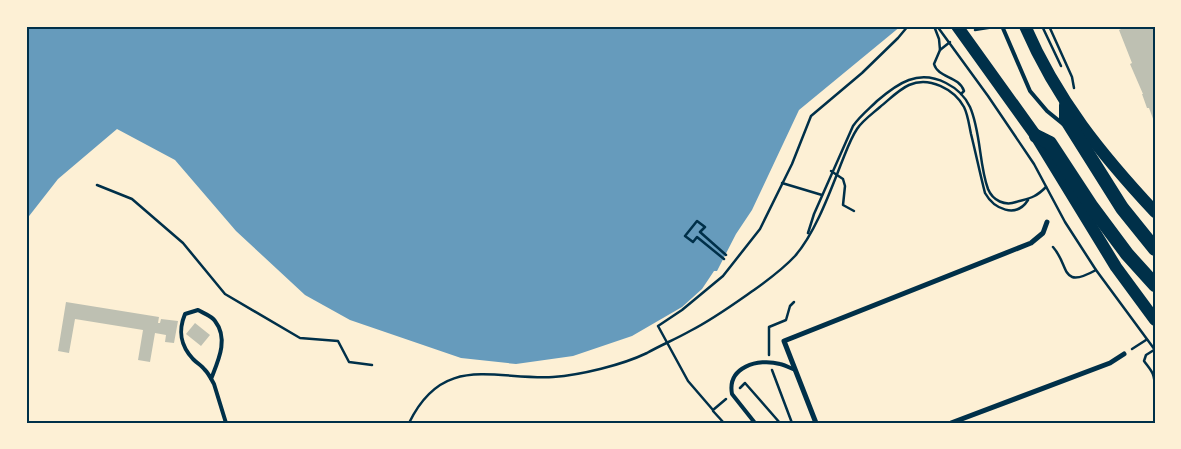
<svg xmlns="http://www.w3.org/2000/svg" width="1181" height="449" font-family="'Exo 2',sans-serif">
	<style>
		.water { fill: #669bbc }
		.building { fill: #bec0b2 }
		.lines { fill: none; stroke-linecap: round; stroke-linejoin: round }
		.path { stroke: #003049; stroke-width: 2.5 }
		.service { stroke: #003049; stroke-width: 4 }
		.minor { stroke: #003049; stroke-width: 5 }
		.trunk { stroke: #003049; stroke-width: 12 }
		.motorway { stroke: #003049; stroke-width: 14 }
		.neatline { fill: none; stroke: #003049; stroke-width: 2 }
	</style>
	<rect width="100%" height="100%" fill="#fdf0d5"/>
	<polygon class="water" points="26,26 901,26 799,110 752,210 736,234 717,271 714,271 702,289 682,307 632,336 573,356 516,364 461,358 350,320 305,295 236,231 175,160 117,129 58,179 26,220"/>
	<g class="building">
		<polygon points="1120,26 1155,26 1155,124 1149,108 1147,108 1142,94 1143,94 1130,64 1132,63 1119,30 1121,29"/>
		<polygon points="66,302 159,317 158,323 160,323 161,319 178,321 174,343 165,342 166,335 155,333 150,362 138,360 143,330 75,319 69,353 58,351"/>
		<polygon points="195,323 210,335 201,346 186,334"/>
	</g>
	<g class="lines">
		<g class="path">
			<polyline points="934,26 939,39 940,50"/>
			<polyline points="937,26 988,96 1034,164 1065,222 1096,270 1155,350"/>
			<polyline points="1042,26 1061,66"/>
			<polyline points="1049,26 1072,77 1074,88"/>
			<polyline points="975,30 994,27"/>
			<path d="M950,42L940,50L934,64C938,78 959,76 964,91L961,94"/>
			<polyline points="831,171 843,179 845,186 843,205 854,211"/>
			<polyline points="782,183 822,195"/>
			<polyline points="97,185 132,199 183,243 225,294 300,338 338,341 349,362 372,365"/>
			<path d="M808,233L814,214L853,126C860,116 869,109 877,101C898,83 918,69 946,83C956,88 965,96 970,107C981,132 979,165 988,189C993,201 1005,206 1016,202C1030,198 1035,198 1046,187"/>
			<path d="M1053,247C1070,266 1060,290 1096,270"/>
			<polyline points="724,259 697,237 693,242 685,236 697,221 705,227 700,232 726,255"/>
			<polyline points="1132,349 1146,340"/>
			<path d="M1154,350L1146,355L1144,361C1152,372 1154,372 1155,387"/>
			<polyline points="769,355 769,327 786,320 790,306 794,302"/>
			<polyline points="772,370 792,423"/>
			<polyline points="740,388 745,383 780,423"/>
			<polyline points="726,399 713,410 688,381 658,326 682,310 723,276 760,229 792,164 811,116 862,73 898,38 908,26"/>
			<polyline points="713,411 724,423"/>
			<path d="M409,423C443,353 493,380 553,377C581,375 622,365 647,353C661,345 676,339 690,331C712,320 734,304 754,290C768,280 783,269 795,256C816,232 831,189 843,159C847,149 851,138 857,129C862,121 872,114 880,107C889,100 898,90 909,85C929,76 954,89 964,107C968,115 969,125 971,134C976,154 980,174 985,193C994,209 1016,219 1028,200"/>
		</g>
		<g class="service">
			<polyline points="1002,26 1030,91 1047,111 1063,124"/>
			<path d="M211,379C218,361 229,339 215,321C212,316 203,313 198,310L185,314C178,331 180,345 193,359C197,363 202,366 205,370C209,374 211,379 214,384L226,423"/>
			<path d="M755,423L732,394C727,367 758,358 780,364C785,365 790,368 795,370"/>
		</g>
		<g class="minor">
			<polyline points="816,423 784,341 1031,243 1043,233 1047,222"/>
			<polyline points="951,423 1110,363 1124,354"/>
		</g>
		<g class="trunk">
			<polyline points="957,26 1036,136 1116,267 1155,320"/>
			<path d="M1025,26C1057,100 1101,154 1155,212"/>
		</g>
		<g class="motorway">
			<polyline points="1066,105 1066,119 1122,208 1155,249"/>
			<polyline points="1036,136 1050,143 1092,207 1127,254 1155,285"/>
		</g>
	</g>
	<rect width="1181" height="449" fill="none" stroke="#fdf0d5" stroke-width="55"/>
	<rect x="28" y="28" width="1126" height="394" class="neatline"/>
</svg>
